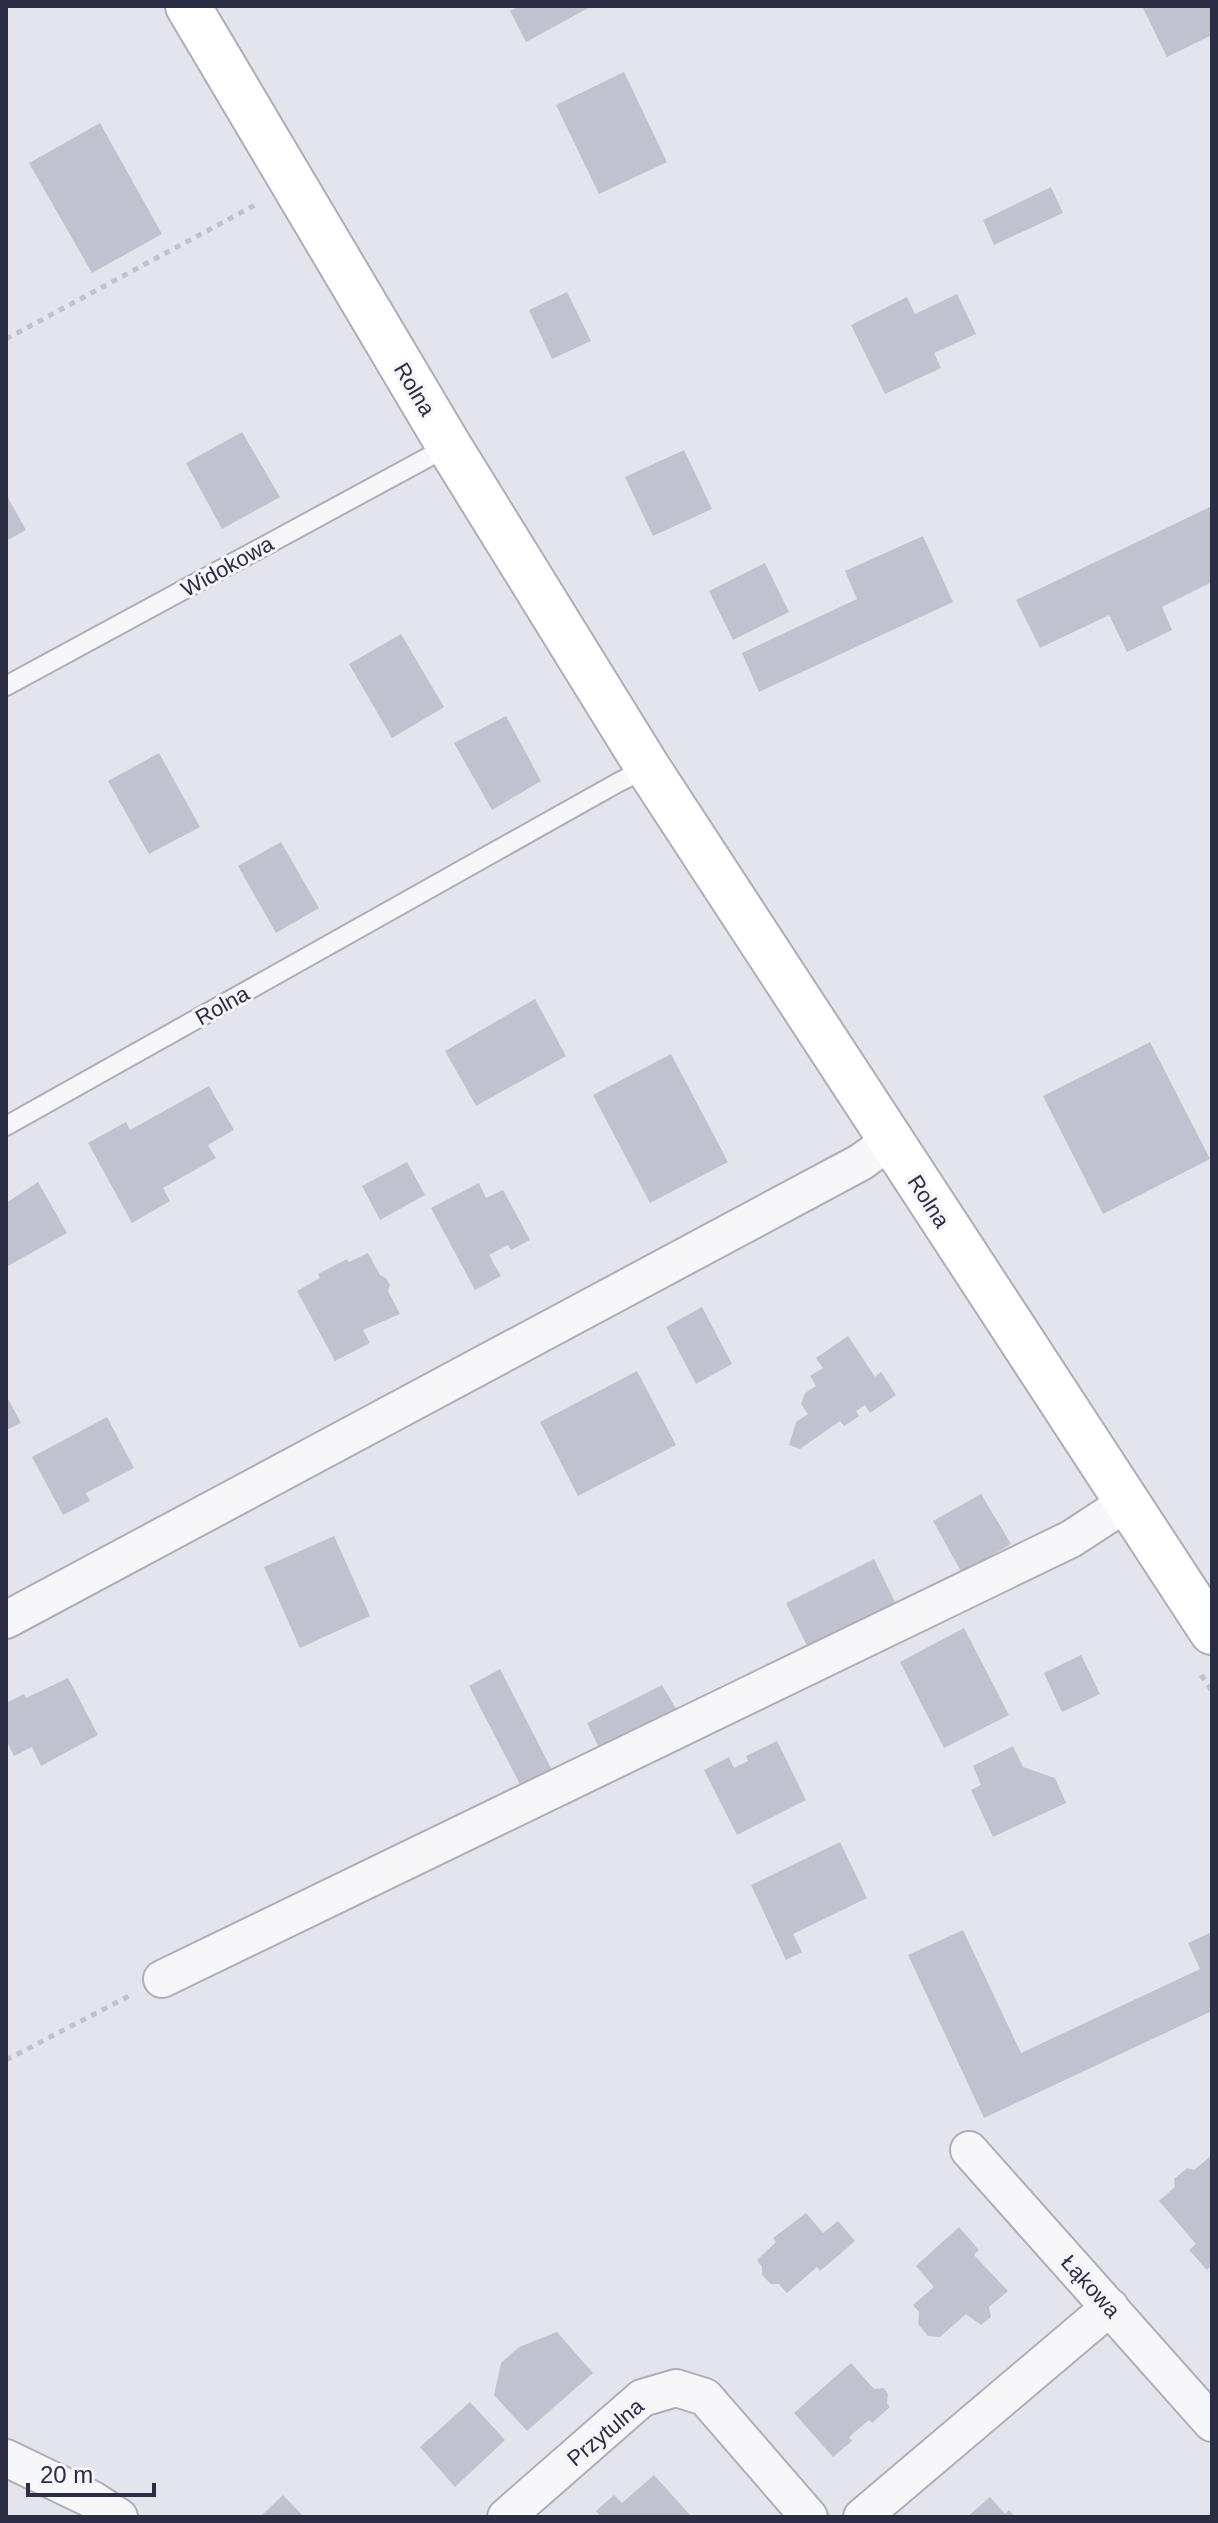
<svg xmlns="http://www.w3.org/2000/svg" width="1218" height="2523" font-family="Arial,sans-serif">
	<style>
		.building { fill: #c1c2cf }
		.lines { fill: none; stroke-linecap: round; stroke-linejoin: round }
		.lane-casing { stroke: #acaeba; stroke-width: 22 }
		.street-casing { stroke: #acaeba; stroke-width: 40 }
		.secondary-casing { stroke: #acaeba; stroke-width: 48 }
		.path { stroke: #c2c2cb; stroke-width: 5; stroke-dasharray: 6 6; stroke-linecap: butt }
		.lane { stroke: #f7f7fa; stroke-width: 18 }
		.street { stroke: #f7f7fa; stroke-width: 36 }
		.secondary { stroke: #fff; stroke-width: 44 }
		.labels { text-anchor: middle; stroke-width: 6; stroke-linejoin: round; paint-order: stroke }
		.street-label { font-size: 22px; fill: #2b2d45; stroke: #f4f5f9 }
	</style>
	<rect width="100%" height="100%" fill="#e4e5ec"/>
	<g class="building">
		<polygon points="519,6 592,6 526,42 510,11"/>
		<polygon points="1142,6 1212,6 1212,35 1167,57"/>
		<polygon points="624,72 667,162 599,194 556,105"/>
		<polygon points="100,123 162,234 92,273 29,163"/>
		<polygon points="1051,187 1063,213 994,245 983,220"/>
		<polygon points="567,292 591,341 552,359 529,310"/>
		<polygon points="957,294 976,334 934,353 941,368 885,394 851,325 907,297 915,314"/>
		<polygon points="242,432 280,497 222,529 186,463"/>
		<polygon points="684,450 712,509 653,536 625,477"/>
		<polygon points="6,494 26,530 6,541"/>
		<polygon points="1212,506 1212,582 1162,607 1172,630 1127,652 1109,615 1040,648 1016,600"/>
		<polygon points="923,536 953,602 759,692 742,653 857,599 845,571"/>
		<polygon points="765,563 789,612 733,640 709,591"/>
		<polygon points="401,634 444,707 392,738 349,664"/>
		<polygon points="506,716 541,781 492,810 454,743"/>
		<polygon points="159,753 200,827 149,854 108,781"/>
		<polygon points="281,842 319,908 276,933 238,866"/>
		<polygon points="535,999 566,1056 476,1106 445,1051"/>
		<polygon points="1150,1042 1210,1159 1103,1214 1043,1096"/>
		<polygon points="671,1054 728,1162 650,1203 593,1095"/>
		<polygon points="209,1086 234,1130 208,1145 216,1158 163,1188 170,1201 132,1223 88,1143 126,1122 130,1130"/>
		<polygon points="407,1162 425,1195 380,1220 362,1186"/>
		<polygon points="38,1182 67,1233 6,1267 6,1203"/>
		<polygon points="479,1183 486,1198 503,1190 530,1240 511,1250 508,1245 489,1255 501,1276 475,1290 431,1208"/>
		<polygon points="368,1253 380,1275 386,1278 390,1285 388,1291 400,1314 363,1330 370,1343 335,1361 297,1291 320,1278 318,1274 347,1259 349,1262"/>
		<polygon points="702,1307 732,1364 696,1384 666,1327"/>
		<polygon points="848,1336 875,1377 881,1372 896,1395 870,1413 865,1405 856,1411 859,1416 844,1426 840,1421 800,1449 789,1445 796,1422 808,1414 801,1404 805,1393 816,1386 810,1376 823,1368 816,1358"/>
		<polygon points="637,1371 676,1445 578,1496 540,1422"/>
		<polygon points="6,1395 21,1423 6,1430"/>
		<polygon points="107,1417 134,1468 86,1493 90,1501 63,1515 32,1457"/>
		<polygon points="981,1494 1011,1544 962,1573 933,1521"/>
		<polygon points="334,1536 370,1616 300,1648 264,1567"/>
		<polygon points="874,1559 897,1606 809,1650 786,1603"/>
		<polygon points="964,1628 1009,1715 944,1748 900,1662"/>
		<polygon points="1081,1655 1100,1694 1062,1712 1044,1673"/>
		<polygon points="500,1669 554,1774 523,1790 469,1686"/>
		<polygon points="68,1678 98,1735 41,1766 32,1747 14,1756 6,1740 6,1703 24,1694 26,1698"/>
		<polygon points="662,1685 678,1712 600,1750 587,1723"/>
		<polygon points="777,1741 806,1800 737,1835 704,1770 729,1757 734,1768 748,1761 746,1756"/>
		<polygon points="1013,1746 1023,1767 1055,1778 1066,1803 993,1837 971,1790 981,1785 973,1766"/>
		<polygon points="840,1842 867,1898 793,1934 802,1952 786,1960 751,1885"/>
		<polygon points="963,1930 1021,2053 1200,1969 1188,1943 1212,1932 1212,2011 984,2118 908,1955"/>
		<polygon points="1211,2156 1212,2265 1207,2270 1189,2250 1196,2244 1159,2201 1175,2187 1174,2179 1187,2168 1194,2170"/>
		<polygon points="806,2213 823,2233 838,2221 855,2241 820,2271 817,2267 787,2293 779,2284 771,2284 762,2275 762,2267 757,2260 776,2242 773,2238"/>
		<polygon points="959,2227 979,2250 974,2255 1008,2291 989,2307 991,2317 981,2325 966,2314 940,2337 928,2336 918,2324 919,2312 913,2305 934,2287 916,2266"/>
		<polygon points="557,2332 593,2373 527,2431 494,2395 501,2363 519,2347"/>
		<polygon points="851,2363 874,2389 884,2388 888,2394 887,2403 890,2407 872,2423 869,2420 849,2437 852,2441 833,2457 794,2413"/>
		<polygon points="470,2402 505,2440 455,2487 420,2447"/>
		<polygon points="654,2475 690,2515 689,2517 601,2517 596,2511 614,2495 622,2503"/>
		<polygon points="283,2495 304,2517 260,2517"/>
		<polygon points="990,2497 1005,2514 1009,2510 1015,2517 967,2517"/>
	</g>
	<g class="lines">
		<defs>
			<g id="lane">
				<polyline points="6,686 449,446"/>
				<polyline points="6,1126 619,782 648,768"/>
			</g>
			<g id="street">
				<polyline points="6,1620 861,1162 890,1141"/>
				<polyline points="162,1979 1071,1539 1126,1503"/>
				<polyline points="969,2150 1212,2423"/>
				<polyline points="6,2458 93,2500 119,2517"/>
				<polyline points="506,2517 642,2398 676,2388 705,2397 809,2517"/>
				<polyline points="862,2517 1110,2307"/>
			</g>
			<polyline id="secondary" points="188,6 449,446 648,768 1212,1632"/>
		</defs>
		<use href="#lane" class="lane-casing"/>
		<use href="#street" class="street-casing"/>
		<use href="#secondary" class="secondary-casing"/>
		<g class="path">
			<polyline points="6,339 255,205"/>
			<polyline points="1201,1675 1212,1691"/>
			<polyline points="6,2060 129,1996"/>
		</g>
		<use href="#lane" class="lane"/>
		<use href="#street" class="street"/>
		<use href="#secondary" class="secondary"/>
	</g>
	<g class="labels">
		<g class="street-label">
			<text transform="translate(415 389) rotate(59)" y="8">Rolna</text>
			<text transform="translate(227 566) rotate(-29)" y="8">Widokowa</text>
			<text transform="translate(222 1005) rotate(-29)" y="8">Rolna</text>
			<text transform="translate(929 1201) rotate(57)" y="8">Rolna</text>
			<text transform="translate(1091 2286) rotate(48)" y="8">Łąkowa</text>
			<text transform="translate(605 2432) rotate(-40)" y="8">Przytulna</text>
		</g>
	</g>
	<rect width="1218" height="2523" fill="none" stroke="#2b2d45" stroke-width="16"/>
	<path d="M28 2483v12h126v-12" fill="none" stroke="#2b2d45" stroke-width="4"/>
	<text x="40" y="2483" font-size="24" fill="#2b2d45" stroke="#f4f5f9" stroke-width="6" paint-order="stroke">20 m</text>
</svg>
